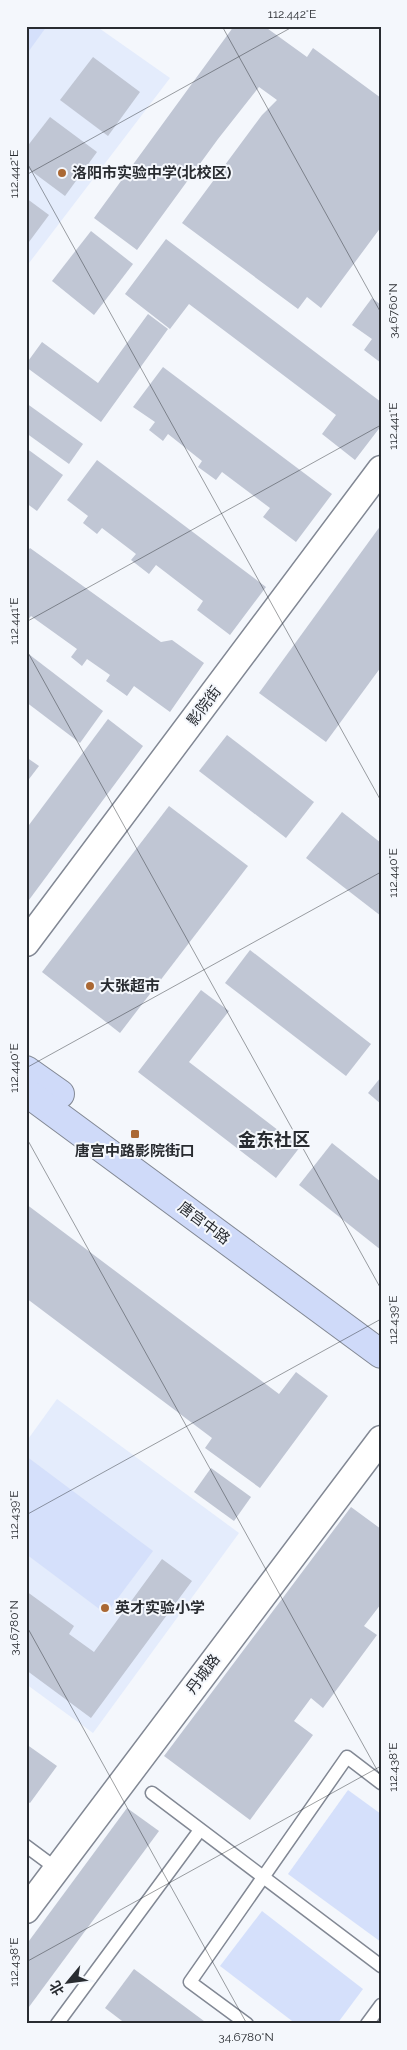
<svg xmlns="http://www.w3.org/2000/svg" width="407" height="2050" font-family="Raleway,'Noto Sans SC',sans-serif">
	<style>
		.built { fill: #e4ecfc }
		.green { fill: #d5e0fb }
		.building { fill: #c0c6d4 }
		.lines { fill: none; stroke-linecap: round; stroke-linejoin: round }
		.service-casing { stroke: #828894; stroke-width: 15 }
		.minor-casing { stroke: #828894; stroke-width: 29 }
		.secondary-casing { stroke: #828894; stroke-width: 30 }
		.service { stroke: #fff; stroke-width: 12 }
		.minor { stroke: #fff; stroke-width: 26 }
		.secondary { stroke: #cfdaf9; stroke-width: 28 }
		.ticks { fill: none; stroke: #292c31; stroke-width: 1; stroke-opacity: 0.45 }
		.poi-dot { fill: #aa6834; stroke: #f4f7fc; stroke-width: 2 }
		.labels { text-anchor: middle; stroke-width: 4; stroke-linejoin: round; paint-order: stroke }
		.poi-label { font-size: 15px; font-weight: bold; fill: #292c31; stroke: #f4f7fc; text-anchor: start }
		.street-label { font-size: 15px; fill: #292c31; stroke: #f4f7fc }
		.quarter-label { font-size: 18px; font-weight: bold; fill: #292c31; stroke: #f4f7fc }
		.neatline { fill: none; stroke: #292c31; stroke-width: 2 }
		.ticks-label { font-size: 12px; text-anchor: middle; fill: #292c31 }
	</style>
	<rect width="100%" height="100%" fill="#f4f7fc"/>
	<g class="built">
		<polygon points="26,26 96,26 170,78 26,267"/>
		<polygon points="57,1399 239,1533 93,1733 26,1684 26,1442"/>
	</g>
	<g class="green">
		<polygon points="26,26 47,26 26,55"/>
		<polygon points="26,1456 153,1551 106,1614 26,1554"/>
		<polygon points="348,1790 381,1814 381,1942 288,1874"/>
		<polygon points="262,1911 363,1989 337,2024 296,2024 220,1966"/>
	</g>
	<g class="building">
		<polygon points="234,26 264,26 307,57 313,48 381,98 381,227 321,308 307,297 298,309 182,223 262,115 277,100 259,87 218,139 137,250 94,218"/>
		<polygon points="93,57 140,92 108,136 60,100"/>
		<polygon points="50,117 97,152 65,196 26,167 26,148"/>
		<polygon points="26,198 49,215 26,246"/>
		<polygon points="91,231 133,264 94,315 52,281"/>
		<polygon points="166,239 381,402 381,426 355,460 322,434 336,415 189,304 170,329 125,294"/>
		<polygon points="372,298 381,305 381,363 364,350 372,339 352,325"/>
		<polygon points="148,314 168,329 101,422 26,367 26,364 42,342 98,383"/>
		<polygon points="163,367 332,494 296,542 263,517 270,508 222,472 216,480 198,467 202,461 168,434 163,441 149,430 155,422 133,407"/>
		<polygon points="26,403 83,444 69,464 26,433"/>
		<polygon points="26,448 63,475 37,511 26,503"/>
		<polygon points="97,460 266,587 230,635 197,610 203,601 156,565 149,574 131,560 136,554 102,528 97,534 83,523 88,516 67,500"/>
		<polygon points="381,525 381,667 326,742 259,693"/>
		<polygon points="30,548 161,642 172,640 204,663 170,712 134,686 127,696 106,681 110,675 87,659 82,666 71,657 77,649 31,616 26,622 26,553"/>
		<polygon points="26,652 103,711 80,743 26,702"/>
		<polygon points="108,719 143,746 26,904 26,829"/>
		<polygon points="227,735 314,802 286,838 199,771"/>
		<polygon points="26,757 39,766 26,783"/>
		<polygon points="169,806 248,866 120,1033 42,972"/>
		<polygon points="342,812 381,843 381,916 306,858"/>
		<polygon points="250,950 371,1044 346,1076 225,983"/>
		<polygon points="201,990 229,1011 189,1062 300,1147 276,1178 138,1072"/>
		<polygon points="381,1077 381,1104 368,1093"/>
		<polygon points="332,1143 381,1182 381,1250 299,1185"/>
		<polygon points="26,1204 279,1394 296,1372 328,1396 260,1488 205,1448 212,1438 26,1298"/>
		<polygon points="211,1468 251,1497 234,1521 194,1492"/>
		<polygon points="351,1507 381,1529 381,1604 364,1626 377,1635 323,1708 311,1698 294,1721 313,1735 250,1820 164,1756"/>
		<polygon points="162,1559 192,1581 91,1718 26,1670 26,1591 74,1626 69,1634 94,1652"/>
		<polygon points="26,1744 57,1766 30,1803 26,1801"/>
		<polygon points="127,1808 159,1831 26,2011 26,1945"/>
		<polygon points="134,1969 208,2024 126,2024 105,2008"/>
	</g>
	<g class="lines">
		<defs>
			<g id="service">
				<polyline points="152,1793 381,1966"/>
				<polyline points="26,1846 57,1869"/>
				<polyline points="57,2024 200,1830"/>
				<polyline points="247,2024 190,1982 347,1757 381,1783"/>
				<polyline points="367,2024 381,2005"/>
			</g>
			<g id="minor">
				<polyline points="26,943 381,469"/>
				<polyline points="26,1910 381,1439"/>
			</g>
			<g id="secondary">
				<polyline points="26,1070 60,1094"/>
				<polyline points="26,1092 381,1354"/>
			</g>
		</defs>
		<use href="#service" class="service-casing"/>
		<use href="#minor" class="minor-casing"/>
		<use href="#secondary" class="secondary-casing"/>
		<use href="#service" class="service"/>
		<use href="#minor" class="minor"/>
		<use href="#secondary" class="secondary"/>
	</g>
	<path class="ticks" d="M222,26L381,313M26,161L381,801M26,175L294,26M26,622L381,425M26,649L381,1289M26,1068L381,872M26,1137L381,1777M26,1515L381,1319M26,1625L247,2024M26,1962L381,1766"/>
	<g class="poi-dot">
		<circle cx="62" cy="173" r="5"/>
		<circle cx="90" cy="986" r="5"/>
		<rect x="130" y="1129" width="10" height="10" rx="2.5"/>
		<circle cx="105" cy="1608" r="5"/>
	</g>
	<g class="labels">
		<g class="poi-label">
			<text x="72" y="178">洛阳市实验中学(北校区)</text>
			<text x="100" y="991">大张超市</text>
			<text x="135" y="1156" text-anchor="middle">唐宫中路影院街口</text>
			<text x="115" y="1613">英才实验小学</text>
		</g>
		<g class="street-label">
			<text transform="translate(204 706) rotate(-53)" y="5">影院街</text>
			<text transform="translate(204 1223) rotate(37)" y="5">唐宫中路</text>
			<text transform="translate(203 1674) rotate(-53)" y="5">丹城路</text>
		</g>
		<g class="quarter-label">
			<text x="274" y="1146">金东社区</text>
		</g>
	</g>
	<rect width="407" height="2050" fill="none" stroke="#f4f7fc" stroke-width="55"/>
	<g transform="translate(68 1982) rotate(241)" stroke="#f4f7fc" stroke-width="4" paint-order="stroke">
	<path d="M0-4L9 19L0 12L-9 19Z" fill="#292c31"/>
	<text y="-8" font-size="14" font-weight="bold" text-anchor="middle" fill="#292c31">北</text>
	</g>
	<rect x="28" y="28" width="352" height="1994" class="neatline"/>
	<g class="ticks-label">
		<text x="292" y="18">112.442°E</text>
		<text transform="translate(14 174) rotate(-90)" y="4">112.442°E</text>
		<text transform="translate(393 311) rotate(-90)" y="4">34.6760°N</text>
		<text transform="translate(393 426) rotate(-90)" y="4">112.441°E</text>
		<text transform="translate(14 621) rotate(-90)" y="4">112.441°E</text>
		<text transform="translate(393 873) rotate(-90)" y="4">112.440°E</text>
		<text transform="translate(14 1068) rotate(-90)" y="4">112.440°E</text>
		<text transform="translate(393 1320) rotate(-90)" y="4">112.439°E</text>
		<text transform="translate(14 1515) rotate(-90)" y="4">112.439°E</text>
		<text transform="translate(14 1628) rotate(-90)" y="4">34.6780°N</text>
		<text transform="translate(393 1767) rotate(-90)" y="4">112.438°E</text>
		<text transform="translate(14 1962) rotate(-90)" y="4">112.438°E</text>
		<text x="246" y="2041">34.6780°N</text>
	</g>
</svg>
